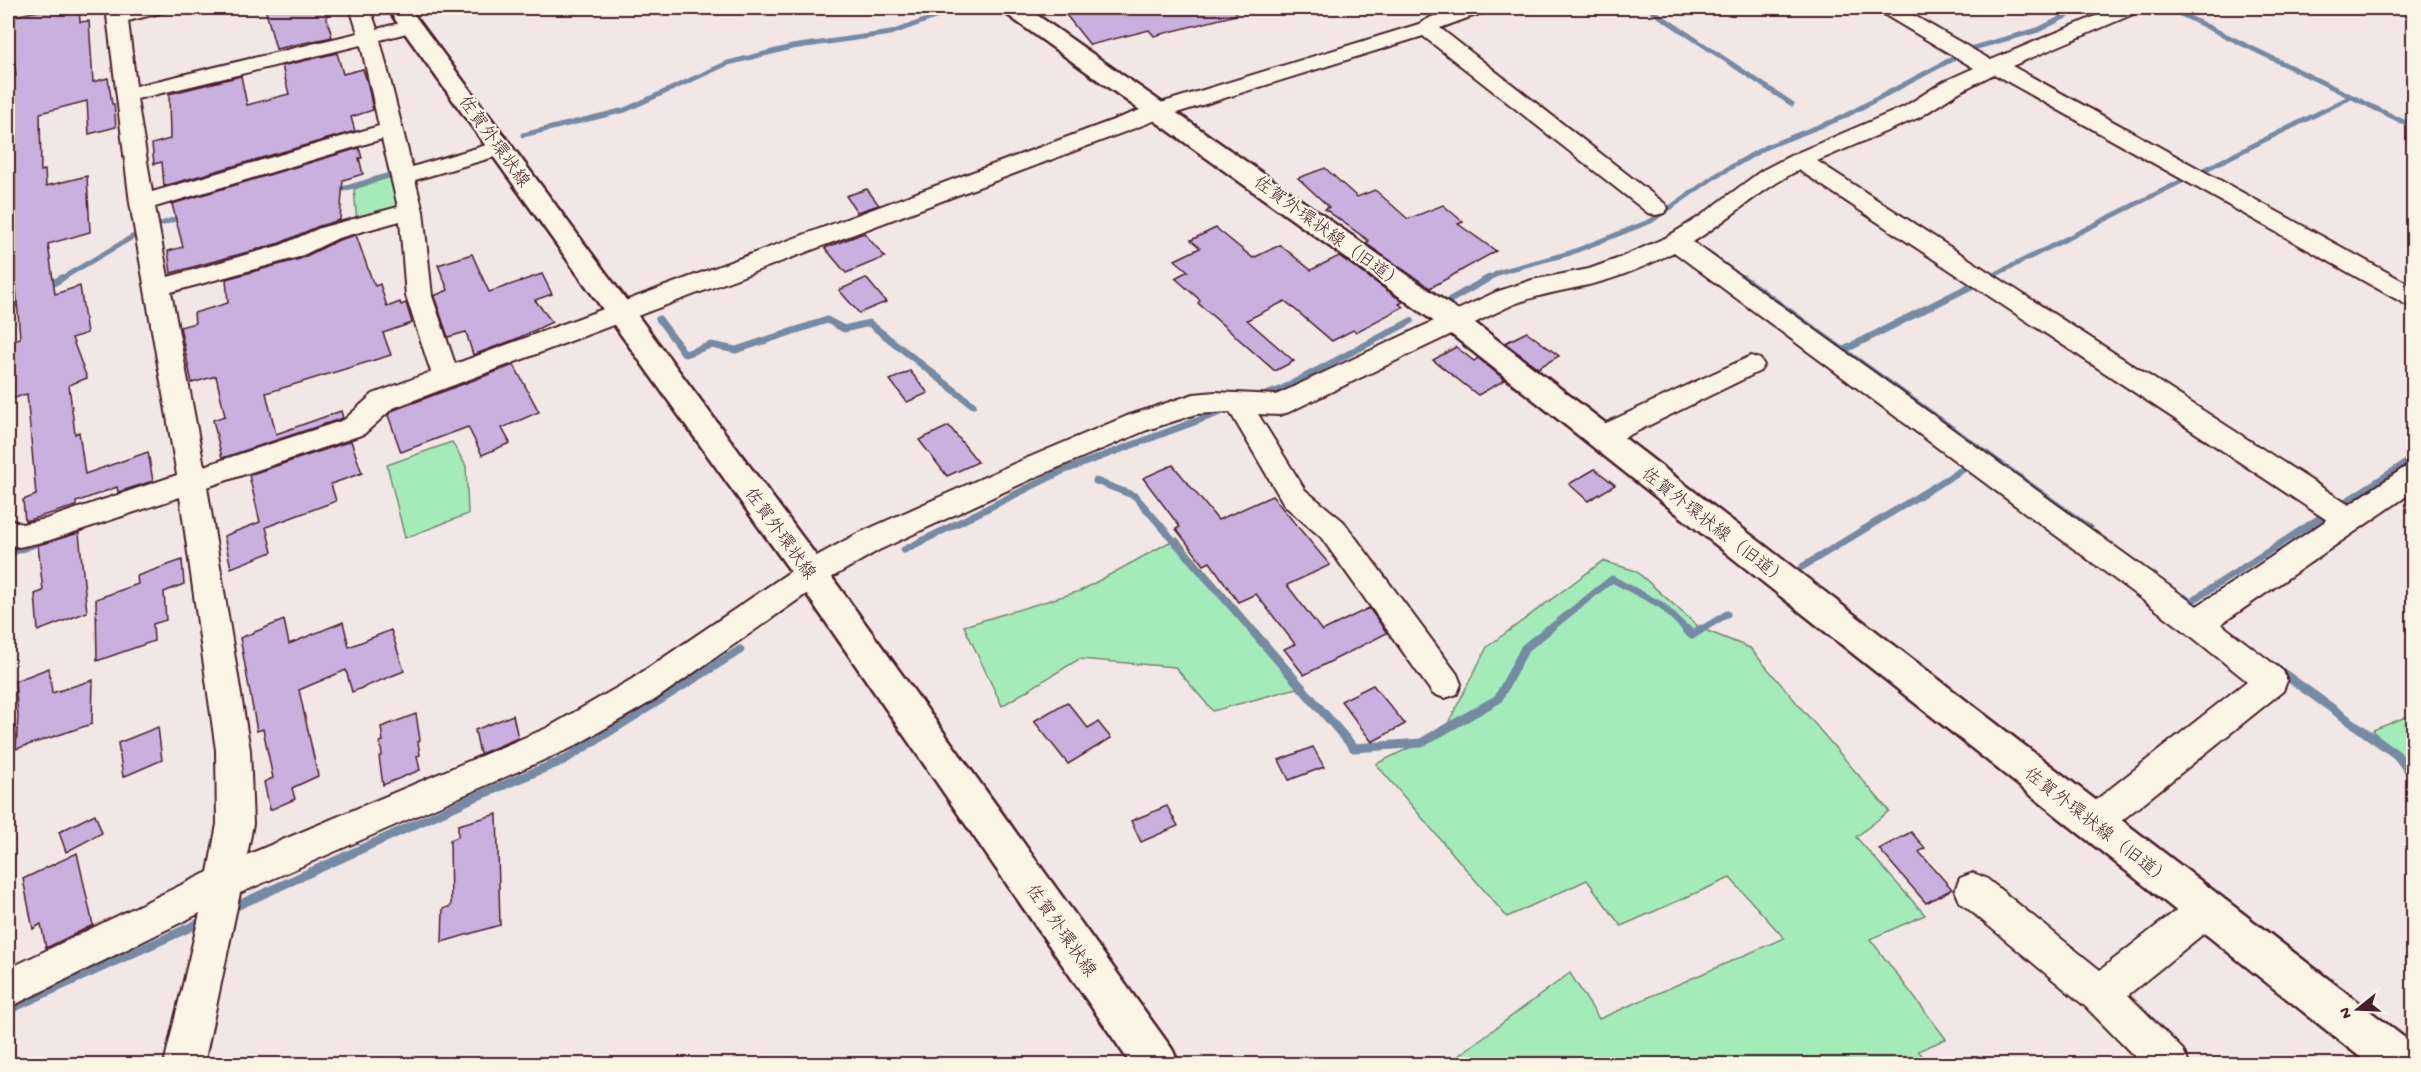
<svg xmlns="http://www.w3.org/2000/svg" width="2421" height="1072" font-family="'Gochi Hand','Klee One',sans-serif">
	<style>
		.green { fill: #a3ecba; stroke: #768672; stroke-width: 1.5 }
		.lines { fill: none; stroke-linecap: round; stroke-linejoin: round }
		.stream-far2 { stroke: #758aa3; stroke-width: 5 }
		.stream-far1 { stroke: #758aa3; stroke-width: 7 }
		.stream { stroke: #758aa3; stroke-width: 9 }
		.building { fill: #cab0df; stroke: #4a1f2b; stroke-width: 1.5 }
		.street-casing { stroke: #4a1f2b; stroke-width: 4 }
		.secondary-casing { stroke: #4a1f2b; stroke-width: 5 }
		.primary-casing { stroke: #4a1f2b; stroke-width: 5 }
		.street { fill: #fcf5e5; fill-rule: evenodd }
		.secondary { fill: #fcf5e5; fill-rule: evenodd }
		.primary { fill: #fcf5e5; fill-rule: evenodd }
		.labels { text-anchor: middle; stroke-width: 4.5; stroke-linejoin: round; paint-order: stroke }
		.street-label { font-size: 18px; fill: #4a1f2b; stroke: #fcf5e5 }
	</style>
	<rect width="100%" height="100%" fill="#f2e7e4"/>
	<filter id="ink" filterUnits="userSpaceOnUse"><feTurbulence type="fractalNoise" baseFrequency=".0167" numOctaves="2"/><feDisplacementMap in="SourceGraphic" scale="12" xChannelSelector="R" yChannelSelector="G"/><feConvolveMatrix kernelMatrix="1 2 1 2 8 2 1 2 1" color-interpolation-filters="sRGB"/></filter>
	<g filter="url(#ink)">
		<g class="green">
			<polygon points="393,176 404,210 357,222 354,189"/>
			<polygon points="452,442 466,466 468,514 405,538 387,465"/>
			<polygon points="1177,538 1304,686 1213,711 1175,667 1079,659 1002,706 964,626 1080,591"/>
			<polygon points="1603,561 1636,571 1700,628 1750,648 1889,811 1856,837 1925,915 1870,939 1946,1039 1918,1051 1931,1064 1447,1064 1570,973 1599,1019 1784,938 1730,878 1621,926 1587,880 1507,917 1376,764 1444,731 1487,647"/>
			<polygon points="2413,714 2413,782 2373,730"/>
		</g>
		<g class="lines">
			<g class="stream-far2">
				<polyline points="1648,8 1792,104"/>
				<polyline points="2181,14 2414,127"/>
				<polyline points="1473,15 1499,8"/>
				<polyline points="1441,28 1459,20"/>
				<polyline points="523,135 625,110 728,63 792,47 891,33 960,8"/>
				<polyline points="2202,171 2351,97"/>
				<polyline points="333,192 390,175"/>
				<polyline points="156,226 183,216"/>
				<polyline points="1708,253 1745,280"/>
				<polyline points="1994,275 2186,179"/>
				<polyline points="59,280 134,236"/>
				<polyline points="1486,280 1500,272 1570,253 1651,221 1714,177 1766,147 1841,118 1973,48 2038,30 2082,8"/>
			</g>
			<g class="stream-far1">
				<polyline points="1743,278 2089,528"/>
				<polyline points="45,288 62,278"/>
				<polyline points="1450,300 1489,278"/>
				<polyline points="8,309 24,300"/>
				<polyline points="659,319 685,354 711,345 736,350 827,320 844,329 869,323 973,405"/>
				<polyline points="1844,350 1975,284"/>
				<polyline points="1257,398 1280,390 1411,321"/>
				<polyline points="1096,481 1135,496 1252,631"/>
				<polyline points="2344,503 2414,458"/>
				<polyline points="904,550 1060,472 1226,410"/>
				<polyline points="13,552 46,540"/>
				<polyline points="1802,567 1965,468"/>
				<polyline points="2184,597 2190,602 2326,514"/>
				<polyline points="1547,631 1612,579 1661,605 1688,631"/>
				<polyline points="1699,631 1727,614"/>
			</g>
			<g class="stream">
				<polyline points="1251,629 1354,748 1421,743 1498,699 1525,648 1549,629"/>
				<polyline points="1686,629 1692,635 1701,629"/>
				<polyline points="2277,669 2397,755 2414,777"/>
				<polyline points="230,909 475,797 564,760 740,650"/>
				<polyline points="8,1010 206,920"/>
			</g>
		</g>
		<g class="building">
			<polygon points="53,8 79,8 80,22 89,21 93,82 108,78 112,104 114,104 116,127 89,134 87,101 40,113 41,171 45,170 46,186 87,176 90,232 48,244 55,294 80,286 87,333 72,338 87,378 69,385 75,434 79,432 85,474 148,452 153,481 118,492 117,487 76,502 76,506 25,521 23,500 36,495 27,394 8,400 8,342 20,338 16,288 13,289 8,236 8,131 11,130 10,78 16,76 9,17"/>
			<polygon points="265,8 324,8 332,37 276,49"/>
			<polygon points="1079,8 1235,8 1236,15 1154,36 1149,30 1090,45 1063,11"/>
			<polygon points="337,53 343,74 363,69 368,85 373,110 351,117 355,131 164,186 162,162 154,164 152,144 170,139 169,94 241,76 247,105 289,94 282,66"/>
			<polygon points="359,148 362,158 359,158 363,174 343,180 340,220 319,226 280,243 171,273 168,251 183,247 172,204"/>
			<polygon points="1325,168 1357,197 1375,190 1408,219 1443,205 1463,222 1458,224 1496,251 1430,288 1365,243 1369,241 1325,209 1329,207 1298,178"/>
			<polygon points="867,189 879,205 857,212 846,196"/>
			<polygon points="1216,228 1253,258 1280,245 1311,270 1339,256 1403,302 1399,304 1403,307 1356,332 1353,330 1332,341 1285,301 1247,320 1294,361 1275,371 1198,303 1200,300 1175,278 1188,271 1175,260 1200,248 1191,240"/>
			<polygon points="864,233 885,257 846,273 825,248"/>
			<polygon points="356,235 372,280 375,286 380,284 387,307 400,302 401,305 406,303 412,323 383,333 391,355 266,393 276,434 341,411 343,418 222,458 213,420 225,416 216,376 192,383 180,327 195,323 194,313 228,303 226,279 300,259 339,240"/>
			<polygon points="472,254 489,292 542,274 552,294 535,300 552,322 516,339 473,355 466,332 448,337 434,296 448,290 438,265"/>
			<polygon points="866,278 886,302 859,313 839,290"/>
			<polygon points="1527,332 1559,356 1538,368 1505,343"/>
			<polygon points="1456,347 1474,361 1478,358 1505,380 1478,395 1433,360"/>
			<polygon points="514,365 539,412 502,428 510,443 482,455 468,427 401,452 388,415 394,410"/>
			<polygon points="910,371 928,393 907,402 890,380"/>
			<polygon points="949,426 978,462 947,476 919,440"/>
			<polygon points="351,441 362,473 331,484 336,501 266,527 272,552 231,568 224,536 260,522 249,475"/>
			<polygon points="1173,465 1218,520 1272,496 1330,565 1287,585 1322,631 1369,608 1387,633 1304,675 1284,649 1295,644 1256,594 1238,602 1210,562 1204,565 1176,529 1180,527 1143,478"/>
			<polygon points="1595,469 1615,485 1588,501 1569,484"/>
			<polygon points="79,533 87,612 38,631 35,594 43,591 38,545"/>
			<polygon points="182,560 184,584 164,592 166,620 153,624 154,641 97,661 96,599 138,584 137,576"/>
			<polygon points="284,620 289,644 343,622 349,647 391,630 404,671 352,692 346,670 299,690 318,776 292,788 295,799 270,810 264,782 273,778 263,729 257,731 240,638"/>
			<polygon points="49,668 52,693 93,680 92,724 16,749 18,716 15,681"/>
			<polygon points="1373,685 1405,724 1372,742 1341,701"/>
			<polygon points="1067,702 1088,728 1098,722 1111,738 1068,764 1034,721"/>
			<polygon points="416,714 420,740 418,742 420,755 417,756 420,770 383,785 379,757 382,755 380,742 383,741 381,727"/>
			<polygon points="513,715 518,738 480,754 475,730"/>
			<polygon points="158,727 162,760 123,777 118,743"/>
			<polygon points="1313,747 1324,767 1289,780 1279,760"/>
			<polygon points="1167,806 1178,826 1141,842 1131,821"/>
			<polygon points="95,814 102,833 66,852 59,832"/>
			<polygon points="497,814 500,925 442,942 443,909 451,906 450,840 458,837 458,825"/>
			<polygon points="1911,832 1925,848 1919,852 1952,889 1926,903 1879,849"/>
			<polygon points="77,853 93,925 46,948 41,924 33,929 23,879"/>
		</g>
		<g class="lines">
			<defs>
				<g id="street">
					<path d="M106,8H167L164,12L128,21L136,86L358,33L350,8H370L377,29L411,20L418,22L421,26L418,30L380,40L412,167L500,141L508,143L511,148L508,153L415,180L423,211L432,296L455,364L1151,106L1419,24C1440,11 1462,5 1487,8L1484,12L1440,28L1664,203L1668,208L1664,213L1656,215L1648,213L1423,36L1167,116L393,408L364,434L207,487L250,750L253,824L247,855L547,728L632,679L800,565L857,534L1018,462L1127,416L1194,394L1215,392L1276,395L1496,292L1532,280L1589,269L1617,259L1667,237L1699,217L1761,171L1792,155L1904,107L1943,82L1974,68L1880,12L1877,8H1901L1991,60L2115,8H2141L2138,12L2012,66L2414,287V306L2405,304L1994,74L1959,92L1920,117L1817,161L2349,505L2404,468L2414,466V491L2221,624L2283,671L2287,681L2283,691L2106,833L2094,838L2082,833L2076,822L2082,811L2247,681L2186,632L1674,252C1650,264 1626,275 1600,282C1571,290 1542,293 1514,304L1289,412L1279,415L1258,414L1305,490L1343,521L1457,674L1461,684L1457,694L1445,698L1433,694L1321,537L1285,506L1230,412L1196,414L1147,430L1038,476L879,550L822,583L656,699L571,748L240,893L204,1064H164L200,913L8,1008V969L208,872L217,824L216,750L180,497L47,541L19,547L8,544V519L22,524L46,519L177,475L130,203ZM361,45L379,126L152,192L137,99ZM382,139L398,207L320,228L281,245L168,277L155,207ZM1799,170L2327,520L2197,606L1693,242C1729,219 1761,189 1799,170ZM400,221L406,296L431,372L373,394L344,420L204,466L171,292L299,257L338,238Z"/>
					<polygon points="1751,356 1760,359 1764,365 1760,371 1611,444 1601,447 1591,444 1587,437 1591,430"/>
					<polygon points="1973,873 1986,878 2100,970 2192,898 2205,893 2218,898 2223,910 2218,922 2128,995 2183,1050 2189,1064 2142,1064 2086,1007 1960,902 1955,890 1960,878"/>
				</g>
				<polygon id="secondary" points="1002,8 1027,8 1466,316 2414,1045 2414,1064 2369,1064 1446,330 1005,13"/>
				<polygon id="primary" points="387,8 409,8 823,565 1172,1049 1179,1064 1131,1064 799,583"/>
			</defs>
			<use href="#street" class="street-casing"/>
			<use href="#secondary" class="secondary-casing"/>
			<use href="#primary" class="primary-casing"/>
			<use href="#street" class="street"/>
			<use href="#secondary" class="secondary"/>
			<use href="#primary" class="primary"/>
		</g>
	</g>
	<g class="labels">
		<g class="street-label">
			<text transform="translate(495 141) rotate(54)" y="6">佐賀外環状線</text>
			<text transform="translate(1329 232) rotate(36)" y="6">佐賀外環状線（旧道）</text>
			<text transform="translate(1715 526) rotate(38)" y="6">佐賀外環状線（旧道）</text>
			<text transform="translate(781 533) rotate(54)" y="6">佐賀外環状線</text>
			<text transform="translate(2098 826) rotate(38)" y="6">佐賀外環状線（旧道）</text>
			<text transform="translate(1062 930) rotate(55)" y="6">佐賀外環状線</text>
		</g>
	</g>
	<rect width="2421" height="1072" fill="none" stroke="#fcf5e5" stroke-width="30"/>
	<rect x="15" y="15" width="2391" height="1042" fill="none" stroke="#4a1f2b" stroke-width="2" filter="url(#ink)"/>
	<g transform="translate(2358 1009) rotate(252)" stroke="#fcf5e5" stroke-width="4.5" paint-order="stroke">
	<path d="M0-4.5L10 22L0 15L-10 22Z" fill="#4a1f2b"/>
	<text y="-9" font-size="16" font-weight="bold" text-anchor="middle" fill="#4a1f2b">N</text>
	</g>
</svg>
